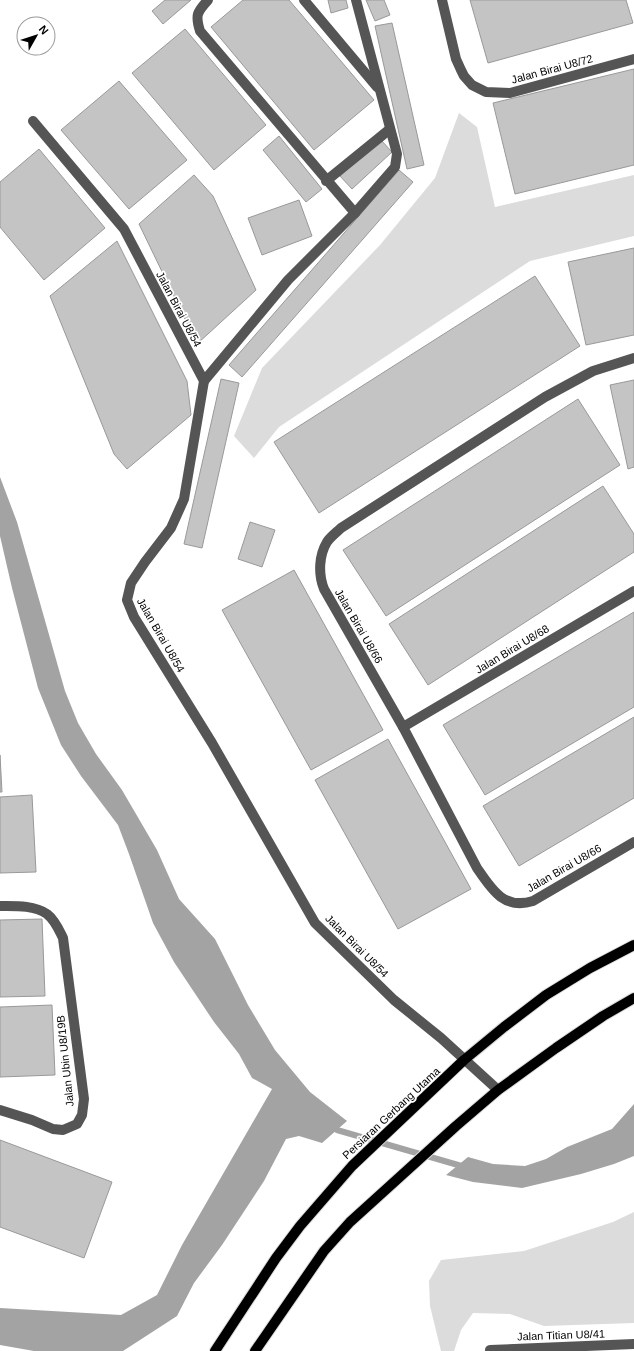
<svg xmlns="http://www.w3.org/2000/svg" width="634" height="1351" font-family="Helvetica,sans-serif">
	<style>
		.green { fill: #dcdcdc }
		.water { fill: #a3a3a3 }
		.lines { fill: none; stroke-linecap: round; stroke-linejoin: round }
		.stream { stroke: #a3a3a3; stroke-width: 6 }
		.building { fill: #c4c4c4; stroke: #999 }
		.major-casing { stroke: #dbdbdb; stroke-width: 12 }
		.minor { stroke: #555; stroke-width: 10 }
		.major { stroke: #000; stroke-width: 10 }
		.labels { text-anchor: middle; stroke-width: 3.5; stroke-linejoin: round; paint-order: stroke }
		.street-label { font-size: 11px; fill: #000; stroke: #fff }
	</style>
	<rect width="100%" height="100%" fill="#fff"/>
	<g class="green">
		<polygon points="459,113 477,127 495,207 634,175 634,236 530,261 279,427 254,458 234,436 262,368 380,245 435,178"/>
		<polygon points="634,1212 634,1323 544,1326 510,1314 473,1313 461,1330 454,1351 441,1351 430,1306 429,1281 441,1260 524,1251 613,1222"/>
	</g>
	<g class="water">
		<polygon points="0,477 17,522 65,691 78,723 96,754 122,790 157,850 179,899 215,939 248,1005 275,1050 310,1092 347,1121 322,1143 299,1136 286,1139 264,1181 222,1245 194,1283 177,1316 123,1351 34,1351 0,1345 0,1308 121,1315 157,1295 182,1245 272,1089 252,1078 239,1054 214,1022 174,962 153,923 129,854 118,825 81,776 61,745 38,688 12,588 0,536"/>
		<polygon points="634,1104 634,1156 614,1164 581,1174 522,1188 473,1182 446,1175 468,1157 493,1164 525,1166 546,1159 567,1147 612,1129"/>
	</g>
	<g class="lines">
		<polyline class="stream" points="331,1126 337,1130 465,1167"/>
	</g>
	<g class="building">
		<polygon points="165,0 191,0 163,24 152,11"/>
		<polygon points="243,0 289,0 374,100 314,150 211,27"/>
		<polygon points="328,0 346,0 348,8 331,13"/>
		<polygon points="366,0 384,0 390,15 375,21"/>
		<polygon points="470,0 626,0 633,23 488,63"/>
		<polygon points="392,23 424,165 407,169 375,26"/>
		<polygon points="185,29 266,125 214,170 132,73"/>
		<polygon points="634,69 634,165 515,194 493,103"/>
		<polygon points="119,81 187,160 129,209 61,130"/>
		<polygon points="279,136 322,189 306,202 263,150"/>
		<polygon points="380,139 392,152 352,189 340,176"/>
		<polygon points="39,149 105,228 44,280 0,227 0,182"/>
		<polygon points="399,170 413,182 242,377 229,365"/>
		<polygon points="194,175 213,196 256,290 197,344 139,224"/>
		<polygon points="299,200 312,236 262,255 248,218"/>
		<polygon points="117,241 187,381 191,415 127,469 114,454 50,296"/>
		<polygon points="634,248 634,335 586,345 568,262"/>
		<polygon points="535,276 580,346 319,513 274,442"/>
		<polygon points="221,379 239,383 202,548 184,544"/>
		<polygon points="634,380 634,467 628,469 610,385"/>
		<polygon points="578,399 620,465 386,616 343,550"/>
		<polygon points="603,486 634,534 634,552 428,685 389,624"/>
		<polygon points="250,522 275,530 262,567 238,559"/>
		<polygon points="294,570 383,730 311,770 222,610"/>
		<polygon points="634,612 634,707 485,795 443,725"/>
		<polygon points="634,717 634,798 519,866 483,806"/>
		<polygon points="388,739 471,889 398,929 315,780"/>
		<polygon points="0,755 2,792 0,792"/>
		<polygon points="32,795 36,872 0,873 0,797"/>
		<polygon points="42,919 45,996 0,997 0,920"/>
		<polygon points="52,1005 55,1075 0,1077 0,1007"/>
		<polygon points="0,1140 112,1182 84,1258 0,1227"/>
	</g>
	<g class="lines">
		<defs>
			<g id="major">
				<polyline points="215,1351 276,1258 300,1226 352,1166 464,1060 504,1027 546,995 590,968 634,945"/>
				<polyline points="255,1351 324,1251 350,1222 456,1126 498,1090 556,1048 603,1016 634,998"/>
			</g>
		</defs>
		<use href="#major" class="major-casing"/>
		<g class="minor">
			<path d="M208,0C197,12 195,15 200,31L355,213"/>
			<polyline points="304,0 377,87"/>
			<polyline points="442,0 456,59 461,70 464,76 472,85 486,92 510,93 634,59"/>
			<polyline points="33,121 124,229 204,381 184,499 171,528 145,562 131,583 127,600 134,617 212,743 315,923 394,1000 441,1038 498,1090"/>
			<polyline points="326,181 390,129"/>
			<path d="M634,358L593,371L545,397L341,528C337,532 331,536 327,542C319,555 318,574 324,589L403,727L477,868C492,890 504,910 533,901L634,842"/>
			<polyline points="204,381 288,280 355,213 395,167 397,154 356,0"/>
			<polyline points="403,727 634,591"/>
			<path d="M0,906C15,906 34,905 47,914C55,920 59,930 63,938L84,1099L82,1115L77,1124L63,1130L53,1129L32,1120L0,1110"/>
			<polyline points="490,1350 634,1344"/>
		</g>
		<use href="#major" class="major"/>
	</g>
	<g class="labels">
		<g class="street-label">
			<text transform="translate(552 69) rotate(-15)" y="4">Jalan Birai U8/72</text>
			<text transform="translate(179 309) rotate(62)" y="4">Jalan Birai U8/54</text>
			<text transform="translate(359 626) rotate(60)" y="4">Jalan Birai U8/66</text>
			<text transform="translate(161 635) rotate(60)" y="4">Jalan Birai U8/54</text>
			<text transform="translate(512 649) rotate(-31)" y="4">Jalan Birai U8/68</text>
			<text transform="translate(564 868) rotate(-30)" y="4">Jalan Birai U8/66</text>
			<text transform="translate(357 946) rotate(45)" y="4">Jalan Birai U8/54</text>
			<text transform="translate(65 1061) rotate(-96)" y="4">Jalan Ubin U8/19B</text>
			<text transform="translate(391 1113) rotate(-43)" y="4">Persiaran Gerbang Utama</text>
			<text transform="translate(561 1335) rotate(-2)" y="4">Jalan Titian U8/41</text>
		</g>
	</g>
	<g transform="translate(36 36) rotate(51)"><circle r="19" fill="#ffffff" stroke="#999999"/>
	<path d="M0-3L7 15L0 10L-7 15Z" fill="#000000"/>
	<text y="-6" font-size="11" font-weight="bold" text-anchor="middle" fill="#000000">N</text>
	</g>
</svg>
